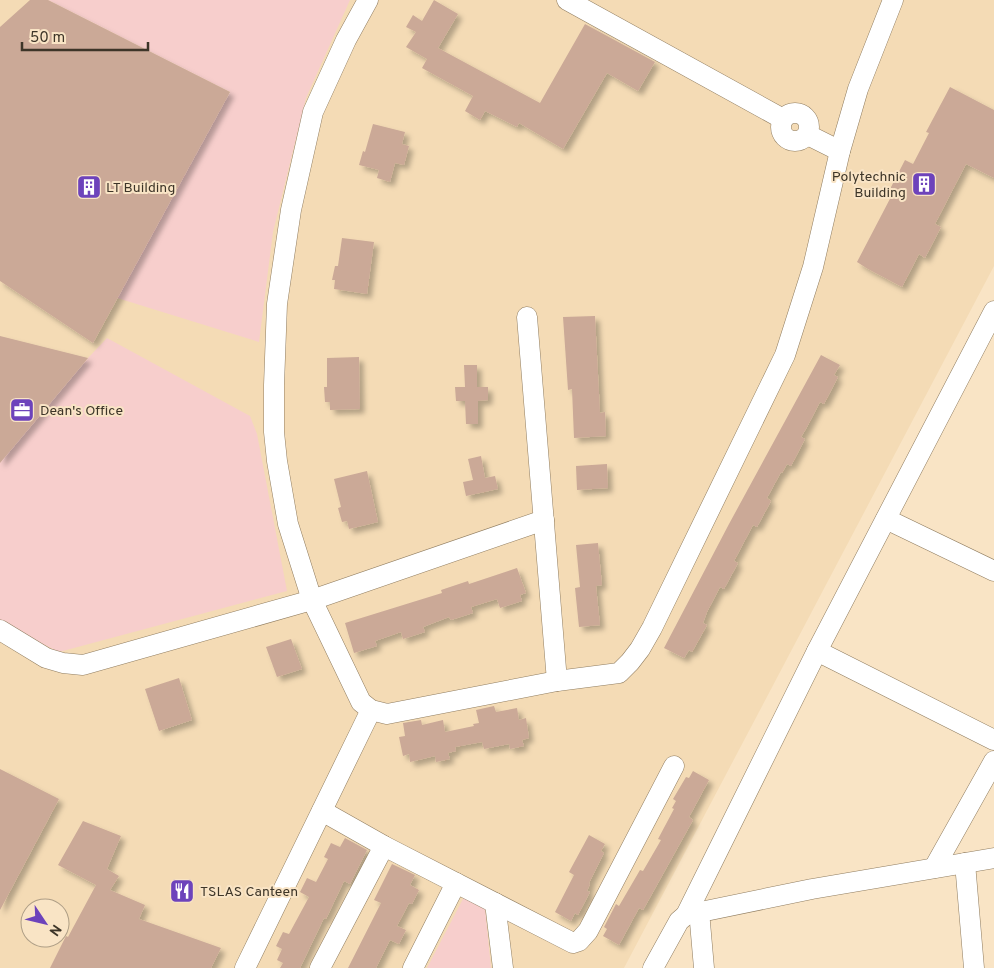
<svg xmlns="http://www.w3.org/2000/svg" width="994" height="968" font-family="Overpass,sans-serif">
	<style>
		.built { fill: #f4dbb5; fill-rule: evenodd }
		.green { fill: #f7cecc }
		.building { fill: #cba997; filter: url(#shadow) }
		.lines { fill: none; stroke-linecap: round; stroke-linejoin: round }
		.street-casing { stroke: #907d60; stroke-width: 21 }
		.street { stroke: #fff; stroke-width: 20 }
		.labels { text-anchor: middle; stroke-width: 4; stroke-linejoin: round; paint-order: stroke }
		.poi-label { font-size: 14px; fill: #3d3528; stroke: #f9e4c5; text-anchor: start }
	</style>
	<defs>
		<filter id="shadow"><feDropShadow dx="4.5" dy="4.5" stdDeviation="2.5" flood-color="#0004"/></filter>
	</defs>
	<rect width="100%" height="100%" fill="#f9e4c5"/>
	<path class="built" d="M0,0H994V266L624,968H0ZM30,908H60V938H30Z"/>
	<g class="green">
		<polygon points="48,0 350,0 306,98 273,232 259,342 114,297 230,92"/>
		<polygon points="107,338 250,416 257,434 287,591 59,652 0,623 0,461 88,358"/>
		<polygon points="464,897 485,908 491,968 427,968"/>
	</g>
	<g class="building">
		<polygon points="30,0 48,0 230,92 93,343 0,281 0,27"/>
		<polygon points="434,0 458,14 438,48 540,103 585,24 655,62 638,91 607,73 563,149 519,123 517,127 485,111 480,120 465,111 473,96 422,68 427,59 406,47 416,32 406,27 413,15 422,21"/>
		<polygon points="950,87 994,110 994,178 966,164 935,224 941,227 925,258 919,254 902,287 868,269 857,262 893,193 889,191 905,160 913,164 929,133 926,132"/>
		<polygon points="373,124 405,132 402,144 409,146 404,165 395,163 390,182 377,178 379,170 359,165 363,151 365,152"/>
		<polygon points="342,238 374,242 367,294 334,289 335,280 332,280 335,266 338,266"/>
		<polygon points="595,316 600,413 605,412 606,436 574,438 572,389 568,390 563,317"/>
		<polygon points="0,336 88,358 0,463"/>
		<polygon points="821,355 840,365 834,375 838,377 824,404 820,402 807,427 801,437 805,439 791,466 787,464 782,473 781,472 767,498 771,501 757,527 753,525 734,561 738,563 724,589 720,587 707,612 703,623 707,625 692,652 689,650 684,658 664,648 729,524"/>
		<polygon points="359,357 360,409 330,410 330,402 325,402 324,387 327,387 327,358"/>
		<polygon points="464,365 477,365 477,387 488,387 488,400 478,401 478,424 466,424 465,401 456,401 455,387 465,387"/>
		<polygon points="481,456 485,478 495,476 498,489 466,496 463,482 473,480 468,459"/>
		<polygon points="607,464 608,488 577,490 576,466"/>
		<polygon points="367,471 378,522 349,529 347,521 342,522 338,508 341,507 334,479"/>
		<polygon points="598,543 602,585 596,586 600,625 579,627 575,588 580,587 576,545"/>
		<polygon points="517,568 526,593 520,595 522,601 500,608 497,599 471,607 473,613 451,620 449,617 423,627 425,632 403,639 401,632 375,641 377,646 354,653 345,623 442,593 441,590 468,581 469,584"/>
		<polygon points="291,639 302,669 277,677 266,647"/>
		<polygon points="179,678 192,720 159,731 145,689"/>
		<polygon points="494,706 496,712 517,708 519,720 526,718 529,738 522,740 524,746 510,749 509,744 484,749 482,742 455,747 456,751 448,753 450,759 436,762 435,756 410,762 409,754 403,756 399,737 405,736 403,723 421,720 422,725 443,720 445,732 474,726 473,724 479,723 476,710"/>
		<polygon points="0,769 59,799 0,910"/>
		<polygon points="693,771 709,780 689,817 693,820 643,910 639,908 619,945 603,936 607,929 604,927 616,904 619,906 640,870 643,871 661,840 658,839 674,809 672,808 676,801 673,799 686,777 689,778"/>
		<polygon points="83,821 121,836 107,869 119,876 110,890 145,905 139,919 221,948 211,968 50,968 66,936 68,937 96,885 58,865"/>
		<polygon points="589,835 605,844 601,851 604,853 589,883 590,884 587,891 590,892 578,915 575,913 571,921 555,912 574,875 569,872"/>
		<polygon points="345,838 367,850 350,884 344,881 326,919 324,918 300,968 280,968 283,963 277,960 282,949 276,946 283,932 289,934 309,897 300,892 307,878 316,882 328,859 324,857 331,843 340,847"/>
		<polygon points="392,864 415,875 410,885 419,890 412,904 409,903 397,926 406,930 399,944 390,940 376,968 348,968 381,903 374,900"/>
	</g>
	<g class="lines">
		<defs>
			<g id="street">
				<polyline points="368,0 346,40 313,112 291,210 277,304 274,385 274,432 277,461 288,524 312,600 361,702 371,710 387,714 557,681 619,673 630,662 640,649 652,628 785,355 813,267 840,151 858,89 893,0"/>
				<polyline points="567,0 783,119"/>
				<circle cx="795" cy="127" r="14"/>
				<polyline points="808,135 840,151"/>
				<polyline points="527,317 557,681"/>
				<polyline points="886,519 994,571"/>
				<polyline points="0,630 46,658 63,663 83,665 312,600 544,520"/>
				<polyline points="817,651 994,740"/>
				<polyline points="322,811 384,846 573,943 579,941 588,931 674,766"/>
				<polyline points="965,863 974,968"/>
				<polyline points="934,868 994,761"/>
				<polyline points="495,903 503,968"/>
				<polyline points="699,911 704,968"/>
				<polyline points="686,915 812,889 994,858"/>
				<polyline points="245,968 371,710"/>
				<polyline points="320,968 384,846"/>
				<polyline points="413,968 456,883"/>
				<polyline points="653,968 679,921 686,915 817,651 994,311"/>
			</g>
		</defs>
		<use href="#street" class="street-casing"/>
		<use href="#street" class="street"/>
	</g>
	<defs>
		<symbol id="building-square" viewBox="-11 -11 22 22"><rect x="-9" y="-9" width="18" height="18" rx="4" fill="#6d43bb" stroke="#f9e4c5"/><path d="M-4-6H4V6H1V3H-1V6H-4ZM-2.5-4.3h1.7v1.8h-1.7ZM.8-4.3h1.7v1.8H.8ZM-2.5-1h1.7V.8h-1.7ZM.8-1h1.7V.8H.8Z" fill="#fff"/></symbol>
		<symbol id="office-square" viewBox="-11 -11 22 22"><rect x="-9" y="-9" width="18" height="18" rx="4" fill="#6d43bb" stroke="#f9e4c5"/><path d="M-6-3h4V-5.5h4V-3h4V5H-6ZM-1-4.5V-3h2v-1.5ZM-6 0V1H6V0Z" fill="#fff"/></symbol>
		<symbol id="restaurant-square" viewBox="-11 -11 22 22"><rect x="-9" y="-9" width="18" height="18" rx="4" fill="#6d43bb" stroke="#f9e4c5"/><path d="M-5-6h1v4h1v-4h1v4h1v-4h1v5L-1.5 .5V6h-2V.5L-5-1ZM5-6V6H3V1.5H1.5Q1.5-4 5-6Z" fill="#fff"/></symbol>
	</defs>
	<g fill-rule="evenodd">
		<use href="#building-square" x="910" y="170" width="28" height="28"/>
		<use href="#building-square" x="75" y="173" width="28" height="28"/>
		<use href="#office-square" x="8" y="396" width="28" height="28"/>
		<use href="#restaurant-square" x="168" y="877" width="28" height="28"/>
	</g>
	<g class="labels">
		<g class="poi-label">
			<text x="906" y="181" text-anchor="end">Polytechnic<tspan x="906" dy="16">Building</tspan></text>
			<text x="106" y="192">LT Building</text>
			<text x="40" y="415">Dean's Office</text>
			<text x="200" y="896">TSLAS Canteen</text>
		</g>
	</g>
	<g transform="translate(45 923) rotate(125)"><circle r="24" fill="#f9e4c5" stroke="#ae9e86"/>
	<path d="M0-4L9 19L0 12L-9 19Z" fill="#6d43bb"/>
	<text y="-8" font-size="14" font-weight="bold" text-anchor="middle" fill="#3d3528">N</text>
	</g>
	<path d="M22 42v8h126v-8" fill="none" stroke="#3d3528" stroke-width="2.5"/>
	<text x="30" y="42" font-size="15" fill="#3d3528" stroke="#f9e4c5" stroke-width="4" paint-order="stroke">50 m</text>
</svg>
